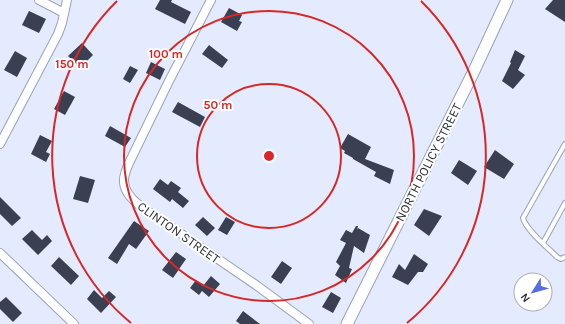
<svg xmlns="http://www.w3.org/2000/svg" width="565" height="324" font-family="Karla,sans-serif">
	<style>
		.building { fill: #3a4052 }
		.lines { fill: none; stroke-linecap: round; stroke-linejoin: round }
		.lane-casing { stroke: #9ba2b8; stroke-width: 6 }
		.street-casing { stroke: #9ba2b8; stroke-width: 10 }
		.secondary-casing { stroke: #9ba2b8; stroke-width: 13 }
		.lane { stroke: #fff; stroke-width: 4 }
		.street { stroke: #fff; stroke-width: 8 }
		.secondary { stroke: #fff; stroke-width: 11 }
		.ring { fill: none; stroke: #d62828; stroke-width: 2 }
		.labels { text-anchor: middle; stroke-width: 4; stroke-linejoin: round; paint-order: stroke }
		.street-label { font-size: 13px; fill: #2e313a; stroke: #fff }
		.centre { fill: #d62828; stroke: #fff; stroke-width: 2 }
		.ring-label { font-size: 12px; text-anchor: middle; font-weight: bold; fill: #d62828; stroke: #fff; stroke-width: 4; stroke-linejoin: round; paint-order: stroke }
	</style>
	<rect width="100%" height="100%" fill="#e5ebfe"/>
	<g class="building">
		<polygon points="160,0 172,0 171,2 191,12 185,24 155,9"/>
		<polygon points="553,0 565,0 565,22 545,9"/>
		<polygon points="229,8 242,15 239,21 242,22 237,31 221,22"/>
		<polygon points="29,11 46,19 39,33 22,25"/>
		<polygon points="82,43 93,55 80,68 68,56"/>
		<polygon points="209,45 228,60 222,68 202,54"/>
		<polygon points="515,50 525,56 518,70 525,75 513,89 502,81 511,63 510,62"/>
		<polygon points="15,51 27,58 17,77 4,70"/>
		<polygon points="151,62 165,69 160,80 146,73"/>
		<polygon points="130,66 138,70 130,83 123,79"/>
		<polygon points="64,91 75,97 65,115 54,109"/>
		<polygon points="178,102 205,117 200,127 172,112"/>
		<polygon points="110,126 131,138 125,147 105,136"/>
		<polygon points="348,134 371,147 365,159 394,170 390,184 374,176 376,172 353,159 353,158 344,153 345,151 340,148"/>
		<polygon points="40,135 52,141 46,152 50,154 46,162 31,154"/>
		<polygon points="495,150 514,164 504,179 484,167"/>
		<polygon points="459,160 477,171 468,185 451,173"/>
		<polygon points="80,176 95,180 88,203 73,199"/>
		<polygon points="160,179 168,185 171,181 181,188 178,192 189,201 183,208 172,199 170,202 153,189"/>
		<polygon points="0,197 21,218 12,226 0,214"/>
		<polygon points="424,209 442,216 429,236 414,225"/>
		<polygon points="203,217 215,228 207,236 195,225"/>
		<polygon points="226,217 235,222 227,235 218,230"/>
		<polygon points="134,221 149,231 136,249 129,244 117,264 108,258"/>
		<polygon points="356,226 358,226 357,230 358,228 370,235 364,253 354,246 349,268 352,269 346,283 335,275 340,266 336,262 346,243 340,240 346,230 352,233"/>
		<polygon points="32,230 42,240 47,235 52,241 38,255 22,239"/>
		<polygon points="176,252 186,259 173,278 162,270"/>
		<polygon points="414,254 428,264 423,272 418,272 408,285 392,277 399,264 405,270"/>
		<polygon points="59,257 79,276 71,285 51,266"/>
		<polygon points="282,261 292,268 281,284 271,277"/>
		<polygon points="211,276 220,284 209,297 202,291 199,295 190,288 196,280 203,286"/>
		<polygon points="94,290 102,298 109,291 116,297 101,313 87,299"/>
		<polygon points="331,292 341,298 333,313 322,307"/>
		<polygon points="6,297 22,313 13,322 0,309 0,302"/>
		<polygon points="243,311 260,324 240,324 236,321"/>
	</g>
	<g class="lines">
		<defs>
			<g id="lane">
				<path d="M565,144L523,218C526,230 548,248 557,257L561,259L565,257"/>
				<polyline points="543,243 565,203"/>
			</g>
			<g id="street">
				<polyline points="39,0 64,13"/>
				<path d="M211,0L168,83L130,161C128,165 126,170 125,174C121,187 130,198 139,205L256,285L309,324"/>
				<polyline points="0,144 58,34 62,23 67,0"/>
				<polyline points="0,253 74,324"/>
			</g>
			<polyline id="secondary" points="347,324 473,73 507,0"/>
		</defs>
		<use href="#lane" class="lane-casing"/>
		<use href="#street" class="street-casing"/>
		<use href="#secondary" class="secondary-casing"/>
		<use href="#lane" class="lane"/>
		<use href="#street" class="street"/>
		<use href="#secondary" class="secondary"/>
	</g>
	<g class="ring">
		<circle cx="269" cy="156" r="72"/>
		<circle cx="269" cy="156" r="145"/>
		<path d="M131 323A217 217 0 0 1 117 1M421 1A217 217 0 0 1 407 323"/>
	</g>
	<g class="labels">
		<g class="street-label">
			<text transform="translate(428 162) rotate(-63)" y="5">NORTH POLICY STREET</text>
			<text transform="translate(179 232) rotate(35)" y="5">CLINTON STREET</text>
		</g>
	</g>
	<circle cx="269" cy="156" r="6" class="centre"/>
	<g class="ring-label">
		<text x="166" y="58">100 m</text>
		<text x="72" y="68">150 m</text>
		<text x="218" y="109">50 m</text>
	</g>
	<g transform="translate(533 292) rotate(233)"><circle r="19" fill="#ffffff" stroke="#abadb0"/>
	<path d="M0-3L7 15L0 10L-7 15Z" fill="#586de3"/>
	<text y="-6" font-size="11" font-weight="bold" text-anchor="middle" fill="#2e313a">N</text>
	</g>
</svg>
